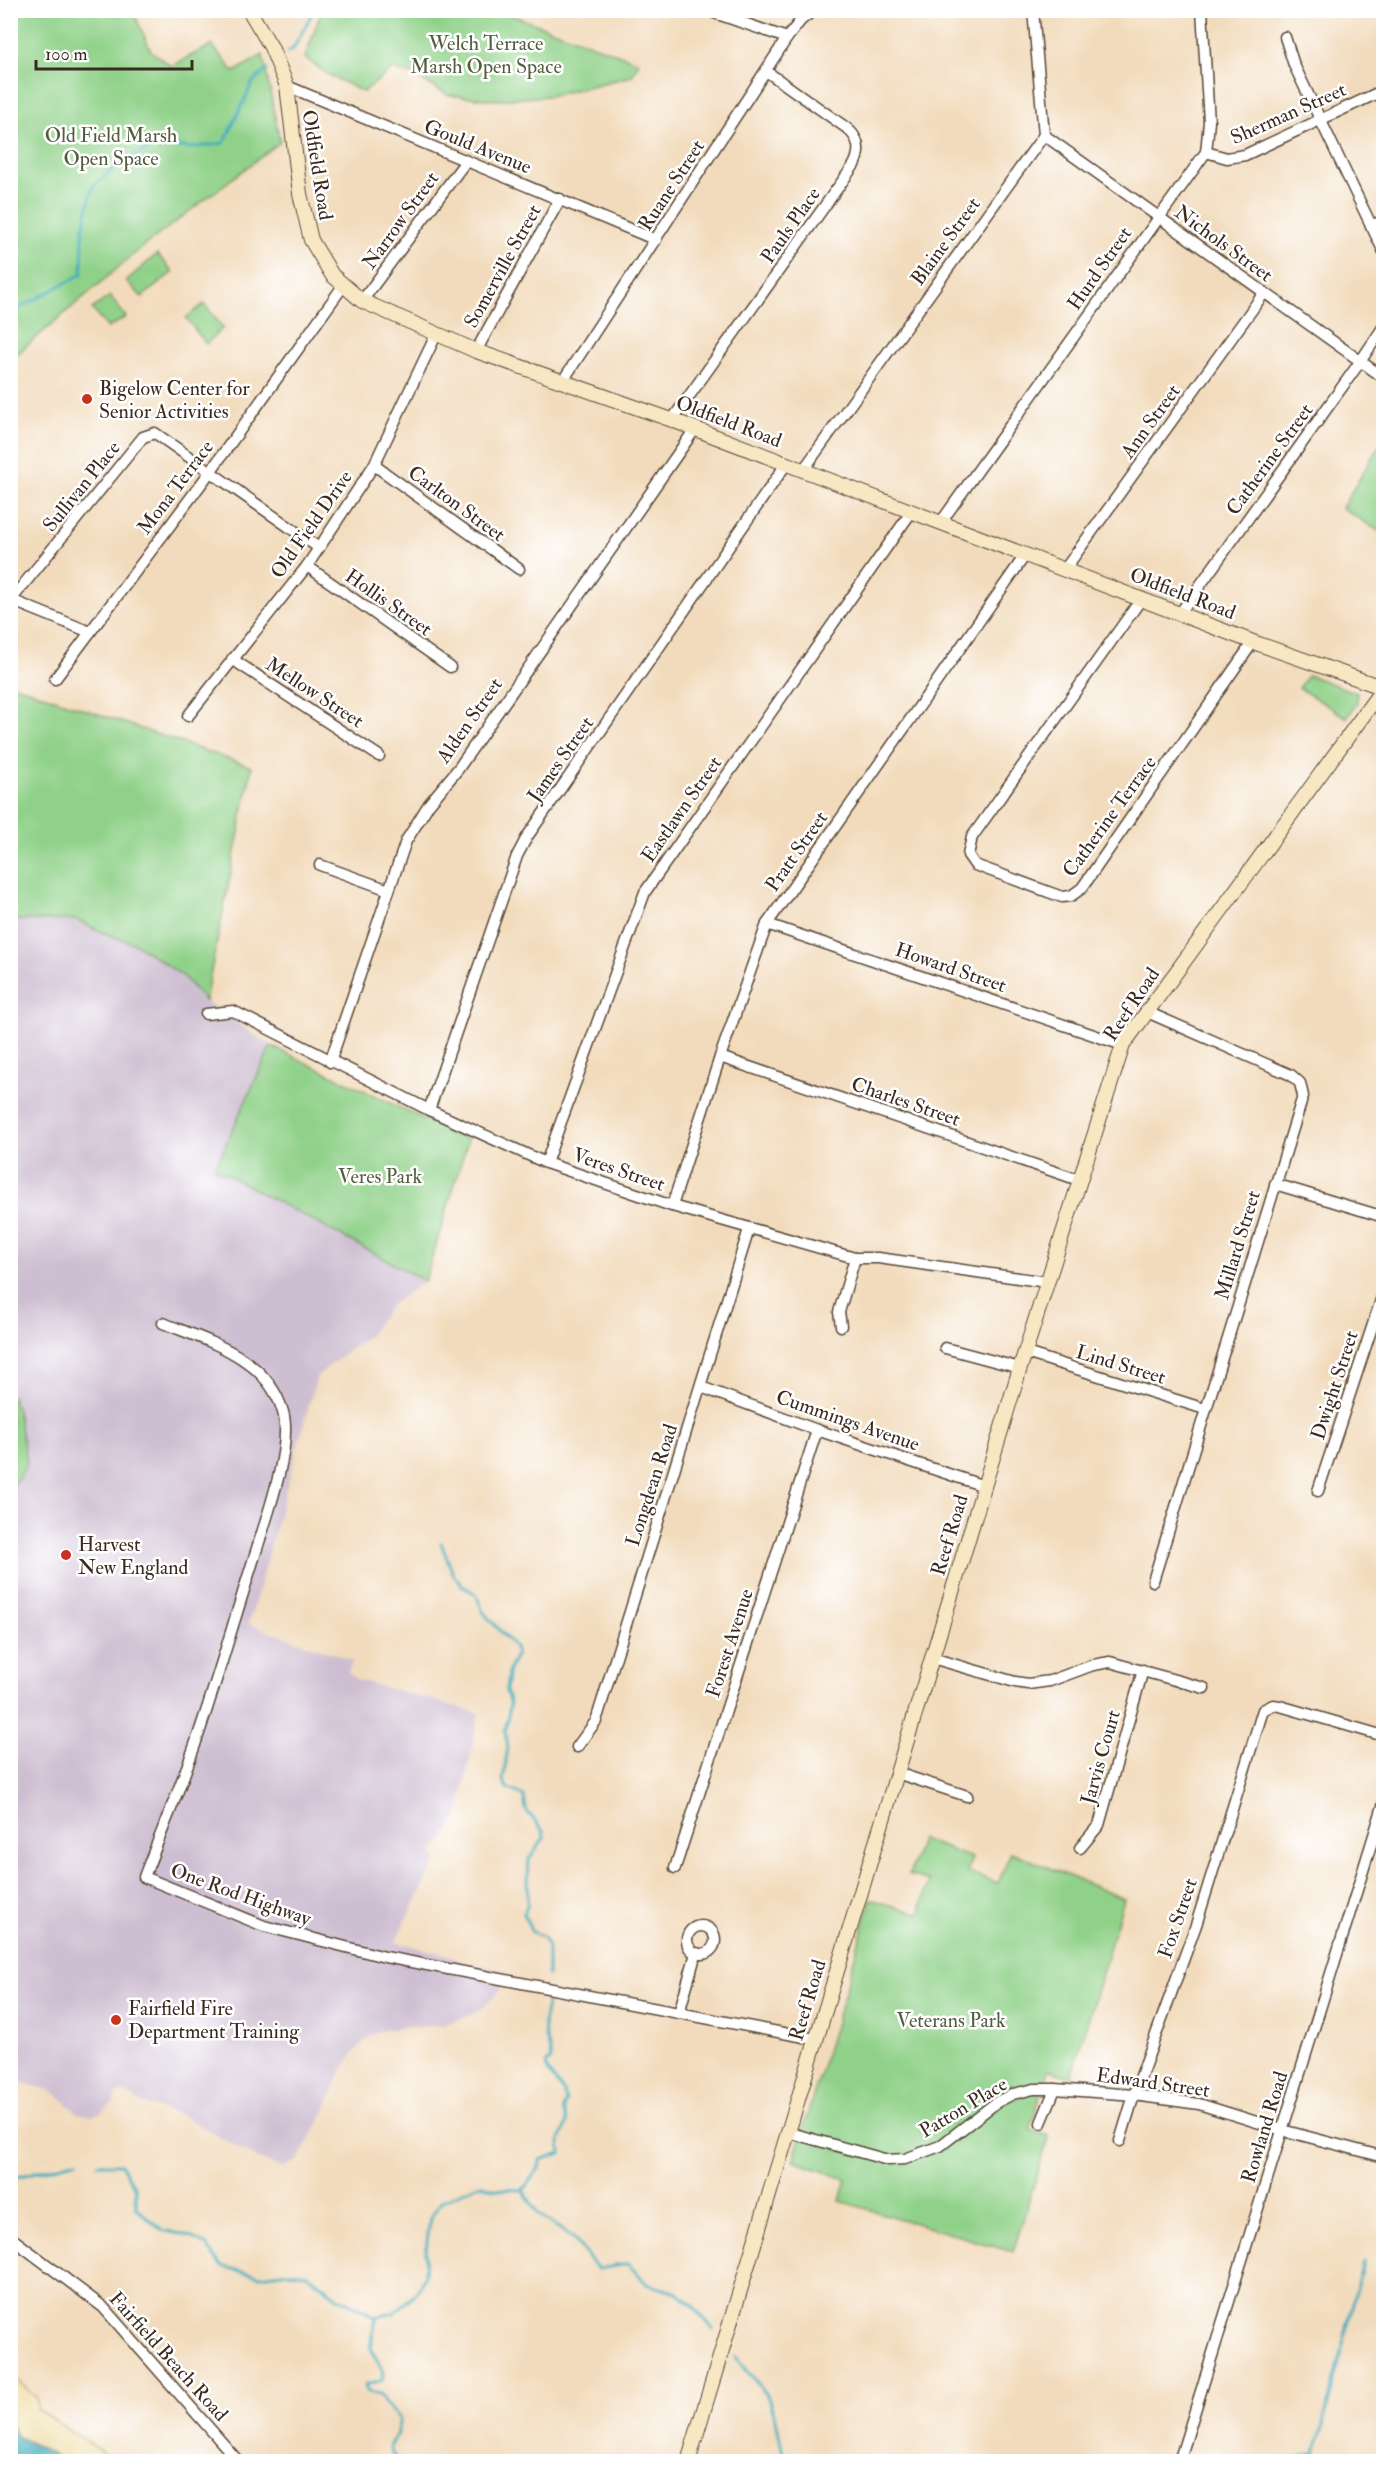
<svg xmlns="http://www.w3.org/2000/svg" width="1394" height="2472" font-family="'IM FELL Double Pica',serif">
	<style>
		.industrial { fill: #cebed1 }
		.green { fill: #90d189; stroke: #667e54; stroke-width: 1.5 }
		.sand { fill: #eeda9e; stroke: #94825e; stroke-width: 1.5 }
		.water { fill: #3cabba; stroke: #3c6a6c; stroke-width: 1.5 }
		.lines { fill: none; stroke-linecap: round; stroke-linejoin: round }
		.stream { stroke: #3cabba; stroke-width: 3 }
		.street-casing { stroke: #564536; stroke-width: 13 }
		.secondary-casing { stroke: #564536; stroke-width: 16 }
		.street { stroke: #fff; stroke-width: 10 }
		.secondary { stroke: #f7e8c3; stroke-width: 14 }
		.poi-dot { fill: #c8321e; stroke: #fff; stroke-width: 2 }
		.labels { text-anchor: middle; stroke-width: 5; stroke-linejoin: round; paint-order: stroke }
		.park-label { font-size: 20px; fill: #545c3e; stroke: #fff }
		.street-label { font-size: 20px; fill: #3b2a1e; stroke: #fff }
		.poi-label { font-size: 20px; fill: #3b2a1e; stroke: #fff; text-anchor: start }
	</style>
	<rect width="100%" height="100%" fill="#fff"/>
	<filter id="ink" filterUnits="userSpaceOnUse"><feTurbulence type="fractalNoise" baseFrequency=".0167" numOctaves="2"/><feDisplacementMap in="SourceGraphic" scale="12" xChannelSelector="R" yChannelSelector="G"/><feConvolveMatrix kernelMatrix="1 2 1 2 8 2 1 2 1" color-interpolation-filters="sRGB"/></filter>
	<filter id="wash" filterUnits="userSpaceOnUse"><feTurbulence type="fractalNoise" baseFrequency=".008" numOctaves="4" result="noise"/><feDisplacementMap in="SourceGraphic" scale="24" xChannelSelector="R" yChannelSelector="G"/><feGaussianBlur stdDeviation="1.35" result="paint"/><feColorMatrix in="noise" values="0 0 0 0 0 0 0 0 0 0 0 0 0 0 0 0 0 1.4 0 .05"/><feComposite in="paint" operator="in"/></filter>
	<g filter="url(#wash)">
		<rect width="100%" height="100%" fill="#f2dbbc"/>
		<polygon class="industrial" points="38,918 77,920 96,930 136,944 183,976 205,1001 271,1046 215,1168 425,1281 391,1305 370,1334 317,1376 249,1624 352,1660 348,1673 358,1680 479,1713 458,1815 442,1842 433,1852 437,1860 395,1942 444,1954 462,1962 505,1971 500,1990 482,2009 468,2016 442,2025 387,2029 369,2036 354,2052 341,2072 323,2115 297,2161 281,2168 248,2154 182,2115 141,2103 128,2093 118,2092 113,2103 100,2113 92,2115 77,2114 60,2096 49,2090 11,2080 10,1486 18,1479 27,1463 17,1411 11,1395 11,920"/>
		<g class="green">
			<polygon points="11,10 133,11 151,51 171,66 212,45 234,72 263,55 280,142 140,249 11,359"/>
			<polygon points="498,10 639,62 632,76 549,96 496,100 448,95 415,76 393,69 363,92 329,75 305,58 320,15 325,11"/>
			<polygon points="157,254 173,272 142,297 126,281"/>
			<polygon points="110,296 126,317 108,328 92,309"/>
			<polygon points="204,304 223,328 206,344 186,318"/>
			<polygon points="1383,439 1384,526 1380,532 1342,508"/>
			<polygon points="1308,675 1357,693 1357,703 1347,718 1299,688"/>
			<polygon points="11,684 252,767 205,1001 183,976 136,944 96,930 77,920 11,920"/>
			<polygon points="271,1046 468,1140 425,1281 215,1168"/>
			<polygon points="11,1395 17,1411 27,1463 18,1479 11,1486"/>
			<polygon points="921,1839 972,1858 967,1872 998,1883 1011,1852 1124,1899 1071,2077 1048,2070 1030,2130 1049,2136 1013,2252 840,2201 846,2179 793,2161 841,2006 871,1899 919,1914 929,1881 909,1875"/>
		</g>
		<polygon class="sand" points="10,2374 37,2398 37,2409 97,2448 112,2461 65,2461 17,2436 11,2424"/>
		<polygon class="water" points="10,2424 17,2436 65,2461 11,2461"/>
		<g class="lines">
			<g class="stream">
				<polyline points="288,52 293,49 314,10"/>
				<polyline points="10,310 21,307 82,274 83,229 93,186 119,164 157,144 190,148 224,143 253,82 267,70"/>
				<polyline points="441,1543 454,1576 463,1586 476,1594 483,1612 515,1647 516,1654 508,1673 506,1691 510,1705 505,1732 508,1747 503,1780 507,1788 524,1796 526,1810 543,1831 544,1838 529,1859 527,1906 524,1914 531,1931 543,1937 548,1947 548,1975"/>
				<polyline points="98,2164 121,2164 136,2189 136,2208 162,2230 189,2236 206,2245 221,2266 260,2276 289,2272 307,2274 339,2298 376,2317 394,2313 417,2292 425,2275 426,2250 430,2218 442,2201 480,2184 494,2189 523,2190 538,2214 573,2238 598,2269 628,2264 647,2284 677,2293 692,2305 713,2329"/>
				<polyline points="10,2179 77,2161"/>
				<path d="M523,2190L539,2168L540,2160L561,2153L560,2140L567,2123L563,2109L566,2100L564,2092L548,2072L546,2064L551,2059C551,2048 544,2038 544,2026C544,2018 546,2009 548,2001"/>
				<polyline points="376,2317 371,2348 383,2372 382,2380 365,2385 367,2392 381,2394 384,2403 400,2418 396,2436 390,2447 393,2455 402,2462"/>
				<polyline points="736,2357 767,2395 776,2419 784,2459 787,2462"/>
				<polyline points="1201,2462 1284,2461 1316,2453 1363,2262"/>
			</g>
		</g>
	</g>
	<g filter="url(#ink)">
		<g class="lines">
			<defs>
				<g id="street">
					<polyline points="706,10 787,38"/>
					<polyline points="1285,37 1294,65 1384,252"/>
					<polyline points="287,86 656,240"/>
					<polyline points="1044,135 1384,378"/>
					<polyline points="1206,152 1227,158 1245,155 1384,90"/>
					<polyline points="1371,226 1384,220"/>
					<polyline points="362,301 466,161"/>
					<polyline points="476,351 560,199"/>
					<polyline points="562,382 787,38 801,20 814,10"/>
					<path d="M672,420L854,165C861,151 860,140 848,129L766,71"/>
					<polyline points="374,465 519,569"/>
					<polyline points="804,469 1044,135 1033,10"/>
					<polyline points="941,522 1206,152 1209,122 1202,10"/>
					<polyline points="307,566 450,667"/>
					<polyline points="1065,569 1264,293"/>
					<polyline points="1142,598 972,837 968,855 975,865 1062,897 1071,896 1082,888 1253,642"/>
					<polyline points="1181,612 1360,362 1384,326"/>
					<polyline points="90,632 11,600 143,437 155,433 319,548"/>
					<polyline points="232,659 379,756"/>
					<polyline points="55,679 210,472 343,286"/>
					<polyline points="188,716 307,566 374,465 436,335"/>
					<polyline points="320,865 389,890"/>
					<polyline points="767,924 1123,1045"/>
					<polyline points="1147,1012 1291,1075 1300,1083 1303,1096 1153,1581"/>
					<polyline points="206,1014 233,1011 429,1110 546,1163 672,1206 855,1258 878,1258 1047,1282"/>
					<polyline points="720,1057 1079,1180"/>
					<polyline points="330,1062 406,841 429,804 458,769 695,429"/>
					<polyline points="429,1110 517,856 527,837 787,463"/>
					<polyline points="546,1163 645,892 912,511"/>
					<polyline points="1275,1184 1384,1217"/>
					<polyline points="672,1206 720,1057 767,924 1026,554"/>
					<path d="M163,1323C210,1342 267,1357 283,1412C293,1447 265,1522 254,1558C235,1617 218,1677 198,1736C182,1784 162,1830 144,1877L264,1926L385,1957L815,2039"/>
					<polyline points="841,1326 839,1312 855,1258"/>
					<polyline points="945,1348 1020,1368"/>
					<polyline points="1026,1353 1205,1409"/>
					<polyline points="701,1387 817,1430 984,1486"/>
					<polyline points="1318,1491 1384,1291"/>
					<polyline points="932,1658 1015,1682 1028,1684 1050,1681 1093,1665 1110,1662 1204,1688"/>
					<polyline points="577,1747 596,1721 749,1229"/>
					<polyline points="897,1773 967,1796"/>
					<polyline points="1080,1848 1099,1825 1143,1670"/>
					<polyline points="675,1868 817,1430"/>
					<circle cx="701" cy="1940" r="14"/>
					<polyline points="679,2013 696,1953"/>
					<polyline points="1041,2123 1055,2089"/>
					<polyline points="787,2132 888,2160 905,2159 940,2146 997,2102 1013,2094 1034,2089 1055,2089 1134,2095 1199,2104 1282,2130 1384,2157"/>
					<polyline points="1120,2141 1134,2095 1196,1925 1263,1710 1273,1705 1280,1706 1384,1736"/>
					<polyline points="10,2237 103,2307 239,2462"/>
					<polyline points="1179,2462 1384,1803"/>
				</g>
				<g id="secondary">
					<polyline points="249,10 271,47 287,86 300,194 311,240 332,275 362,301 476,351 672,420 1253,642 1384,688"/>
					<polyline points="688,2462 1020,1368 1123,1045 1384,687"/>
				</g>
			</defs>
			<use href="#street" class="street-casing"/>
			<use href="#secondary" class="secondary-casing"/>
			<use href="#street" class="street"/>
			<use href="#secondary" class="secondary"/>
		</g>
	</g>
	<g class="poi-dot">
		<circle cx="87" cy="399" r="6"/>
		<circle cx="66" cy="1555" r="6"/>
		<circle cx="116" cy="2020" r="6"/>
	</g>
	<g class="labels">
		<g class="park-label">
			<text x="486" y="50">Welch Terrace<tspan x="486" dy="23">Marsh Open Space</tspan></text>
			<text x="111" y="142">Old Field Marsh<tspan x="111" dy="23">Open Space</tspan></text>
			<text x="380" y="1183">Veres Park</text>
			<text x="951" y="2027">Veterans Park</text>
		</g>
		<g class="street-label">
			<text transform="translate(1288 113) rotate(-24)" y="7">Sherman Street</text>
			<text transform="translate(478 146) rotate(22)" y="7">Gould Avenue</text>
			<text transform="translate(318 165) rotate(81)" y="7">Oldfield Road</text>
			<text transform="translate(671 185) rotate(-57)" y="7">Ruane Street</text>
			<text transform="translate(400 220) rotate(-54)" y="7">Narrow Street</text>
			<text transform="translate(790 225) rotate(-55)" y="7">Pauls Place</text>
			<text transform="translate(945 241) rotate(-54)" y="7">Blaine Street</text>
			<text transform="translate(1224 243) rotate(36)" y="7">Nichols Street</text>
			<text transform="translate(502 266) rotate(-61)" y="7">Somerville Street</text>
			<text transform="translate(1099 268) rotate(-55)" y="7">Hurd Street</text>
			<text transform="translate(729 421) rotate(21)" y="7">Oldfield Road</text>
			<text transform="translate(1150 421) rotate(-54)" y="7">Ann Street</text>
			<text transform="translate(1269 459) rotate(-54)" y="7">Catherine Street</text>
			<text transform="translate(81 486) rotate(-51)" y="7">Sullivan Place</text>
			<text transform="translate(175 487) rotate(-53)" y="7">Mona Terrace</text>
			<text transform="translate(457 503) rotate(36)" y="7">Carlton Street</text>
			<text transform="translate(311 524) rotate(-55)" y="7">Old Field Drive</text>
			<text transform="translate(1183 593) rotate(21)" y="7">Oldfield Road</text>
			<text transform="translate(389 602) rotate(35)" y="7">Hollis Street</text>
			<text transform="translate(315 692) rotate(33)" y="7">Mellow Street</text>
			<text transform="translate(469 720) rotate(-55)" y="7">Alden Street</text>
			<text transform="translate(560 759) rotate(-55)" y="7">James Street</text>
			<text transform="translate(681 809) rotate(-55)" y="7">Eastlawn Street</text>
			<text transform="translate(1109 816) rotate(-54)" y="7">Catherine Terrace</text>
			<text transform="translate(796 851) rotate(-55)" y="7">Pratt Street</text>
			<text transform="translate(951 967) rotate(19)" y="7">Howard Street</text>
			<text transform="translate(1131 1004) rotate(-56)" y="7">Reef Road</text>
			<text transform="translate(906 1101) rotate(19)" y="7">Charles Street</text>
			<text transform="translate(619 1169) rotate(19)" y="7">Veres Street</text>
			<text transform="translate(1237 1245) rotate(-73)" y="7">Millard Street</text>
			<text transform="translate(1121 1364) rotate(17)" y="7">Lind Street</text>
			<text transform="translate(1334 1385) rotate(-72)" y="7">Dwight Street</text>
			<text transform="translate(848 1420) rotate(19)" y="7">Cummings Avenue</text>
			<text transform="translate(651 1485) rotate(-72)" y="7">Longdean Road</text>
			<text transform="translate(949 1535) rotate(-73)" y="7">Reef Road</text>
			<text transform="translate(729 1643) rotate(-72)" y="7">Forest Avenue</text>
			<text transform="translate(1100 1757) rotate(-74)" y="7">Jarvis Court</text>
			<text transform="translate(241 1894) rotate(20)" y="7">One Rod Highway</text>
			<text transform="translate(1177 1918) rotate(-71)" y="7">Fox Street</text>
			<text transform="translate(807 2000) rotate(-73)" y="7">Reef Road</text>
			<text transform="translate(1153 2082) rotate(8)" y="7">Edward Street</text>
			<text transform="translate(963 2107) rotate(-31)" y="7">Patton Place</text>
			<text transform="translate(1264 2127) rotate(-73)" y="7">Rowland Road</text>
			<text transform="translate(169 2356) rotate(48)" y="7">Fairfield Beach Road</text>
		</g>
		<g class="poi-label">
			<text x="99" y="395">Bigelow Center for<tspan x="99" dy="23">Senior Activities</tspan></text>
			<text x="78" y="1551">Harvest<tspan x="78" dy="23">New England</tspan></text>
			<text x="128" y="2015">Fairfield Fire<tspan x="128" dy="23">Department Training</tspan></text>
		</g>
	</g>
	<rect width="1394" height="2472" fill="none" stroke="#fff" stroke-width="36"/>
	<path d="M36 60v9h156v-9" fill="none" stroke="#3b2a1e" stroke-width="3"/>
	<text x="45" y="60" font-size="18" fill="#3b2a1e" stroke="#ffffff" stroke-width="4.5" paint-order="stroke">100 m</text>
</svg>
